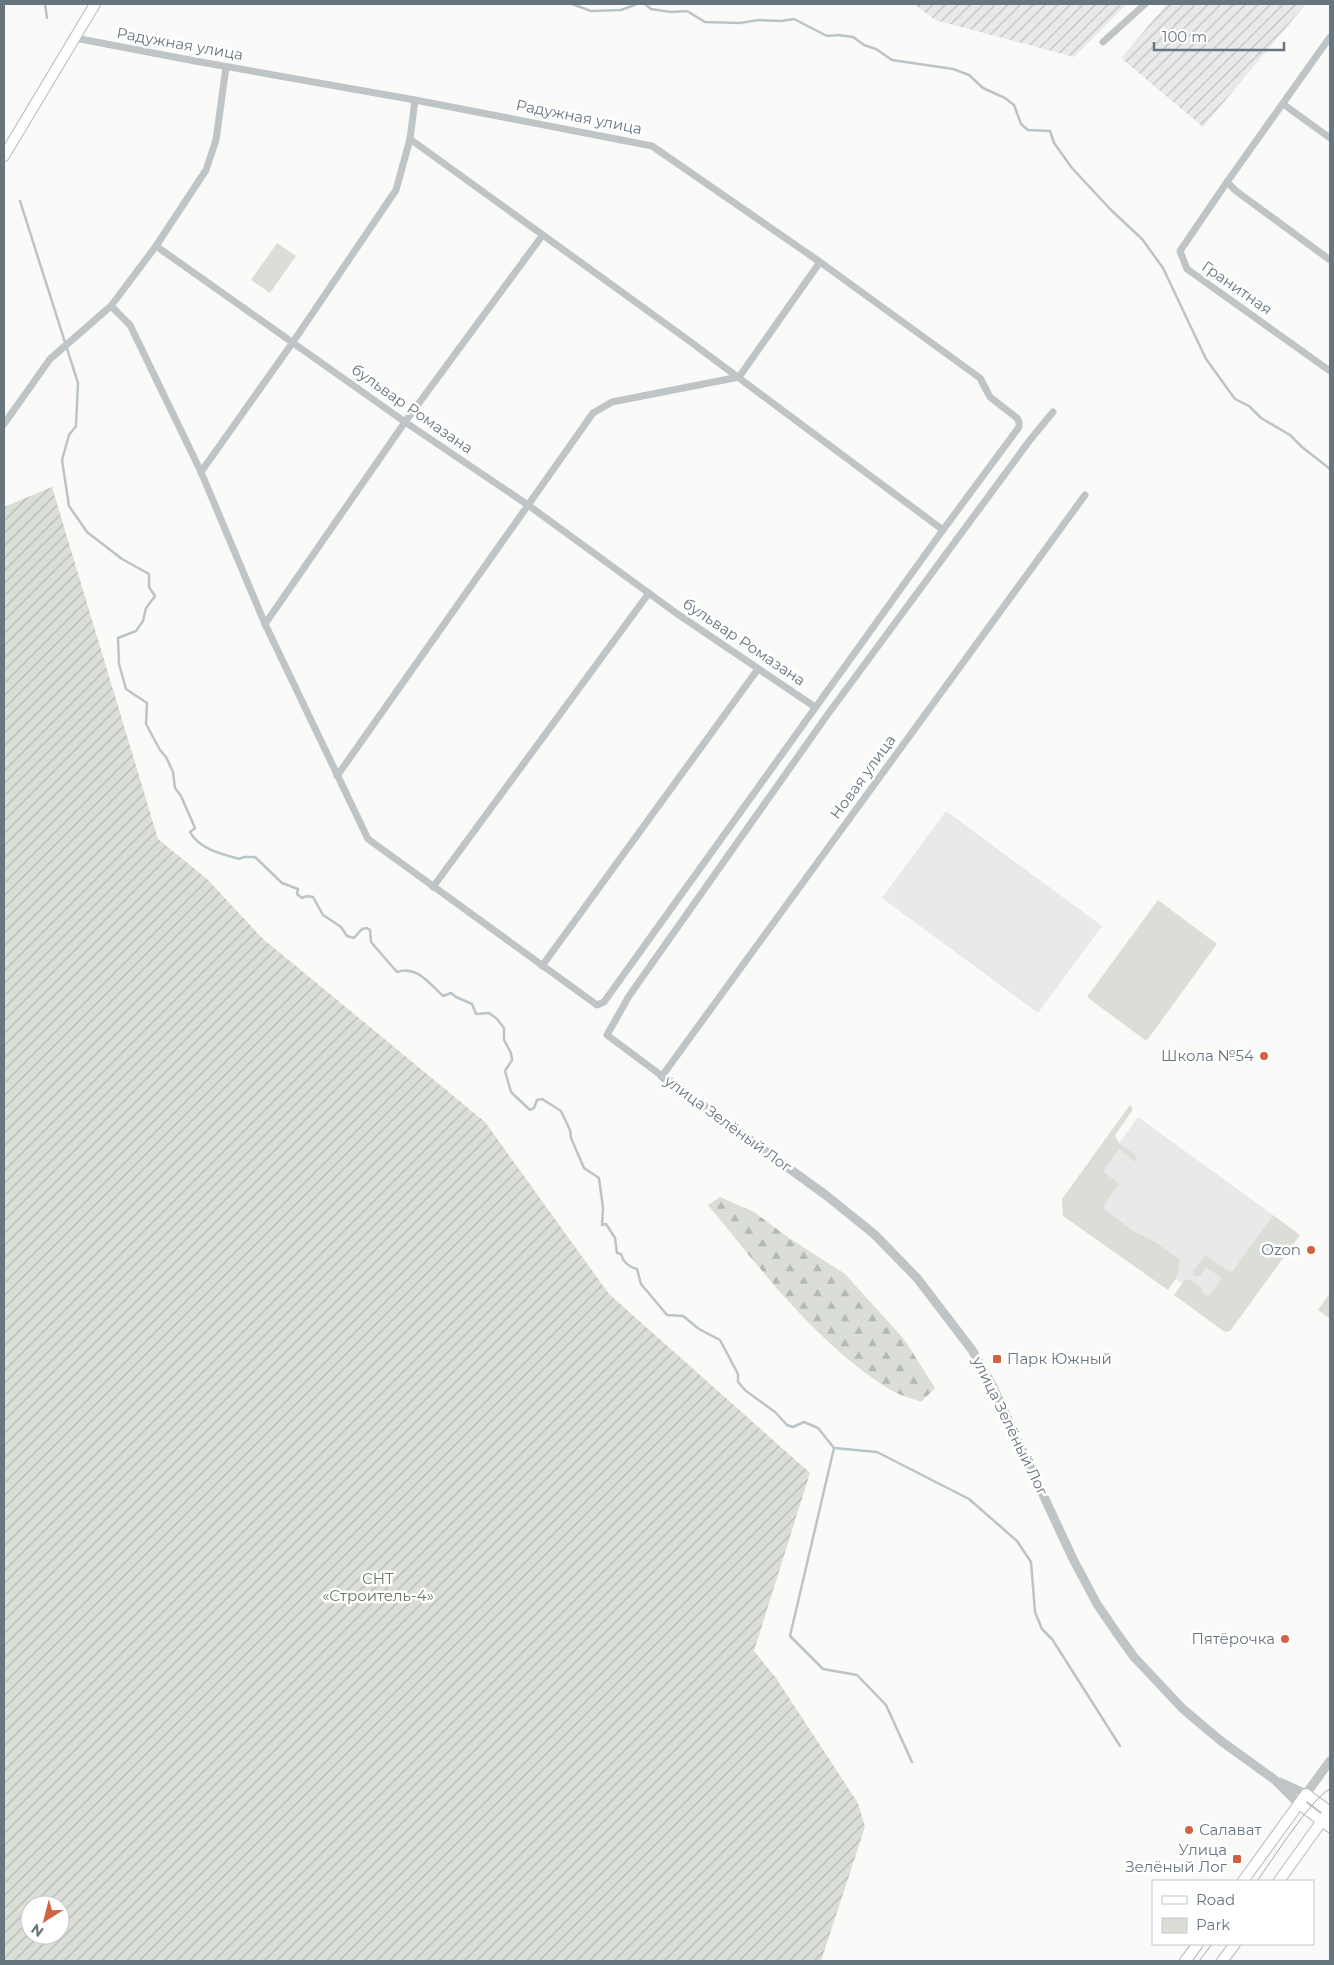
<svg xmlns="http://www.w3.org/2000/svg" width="1334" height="1965" font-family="Montserrat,sans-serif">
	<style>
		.built { fill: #e8e9e8 }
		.industrial { fill: url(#industrial-furrows) }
		.green { fill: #daded7 }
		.forest { fill: url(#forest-firs) }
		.garden { fill: url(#garden-furrows); fill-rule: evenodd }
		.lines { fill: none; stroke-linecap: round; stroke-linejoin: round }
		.stream { stroke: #bbc4c8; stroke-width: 2.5 }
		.secondary-casing { stroke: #b4b9bd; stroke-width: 12 }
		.minor { stroke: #bfc4c7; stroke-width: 7 }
		.tertiary { stroke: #bfc4c7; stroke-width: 9 }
		.secondary { stroke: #fff; stroke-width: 10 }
		.tram { stroke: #a2a8ad; stroke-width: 1 }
		.poi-dot { fill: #cf6242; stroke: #fff; stroke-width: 2 }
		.labels { text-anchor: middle; stroke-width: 5; stroke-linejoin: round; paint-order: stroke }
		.street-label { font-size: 15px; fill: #67757f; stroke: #fff }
		.poi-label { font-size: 15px; fill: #67757f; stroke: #fff; text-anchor: end }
		.park-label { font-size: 15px; fill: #697866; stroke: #fff }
	</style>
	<defs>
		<pattern id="industrial-furrows" width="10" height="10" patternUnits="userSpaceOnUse" patternTransform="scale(1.25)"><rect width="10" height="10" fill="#e8e9e8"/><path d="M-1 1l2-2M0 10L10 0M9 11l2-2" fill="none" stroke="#c0c1c1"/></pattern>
		<pattern id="forest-firs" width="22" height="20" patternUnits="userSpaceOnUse" patternTransform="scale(1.25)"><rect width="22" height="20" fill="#daded7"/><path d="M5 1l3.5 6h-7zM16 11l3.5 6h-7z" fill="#b5b9b4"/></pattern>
		<pattern id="garden-furrows" width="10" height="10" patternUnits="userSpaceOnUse" patternTransform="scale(1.25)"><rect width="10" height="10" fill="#daded7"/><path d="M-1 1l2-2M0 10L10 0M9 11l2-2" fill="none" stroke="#b5b9b4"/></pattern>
	</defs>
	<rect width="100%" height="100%" fill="#fafaf8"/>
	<g class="built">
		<polygon points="946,811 1102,926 1038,1013 882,898"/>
		<polygon points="1138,1117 1273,1215 1209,1303 1074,1205"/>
	</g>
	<g class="industrial">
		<polygon points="914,4 1127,4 1074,57 935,20"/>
		<polygon points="1167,4 1306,4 1203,127 1121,58"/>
	</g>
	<g class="green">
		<polygon points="277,243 296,256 270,293 251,280"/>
		<polygon points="1158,900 1217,944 1148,1039 1145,1040 1087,997"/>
		<polygon points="1130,1105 1132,1107 1132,1111 1115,1135 1119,1143 1135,1155 1136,1162 1119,1149 1103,1171 1119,1184 1105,1203 1104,1209 1135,1232 1155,1242 1180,1260 1177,1277 1168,1290 1063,1216 1062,1199"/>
		<polygon points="1273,1215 1300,1235 1230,1331 1226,1332 1222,1330 1174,1295 1184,1281 1189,1279 1202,1288 1201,1291 1208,1297 1222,1278 1206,1267 1200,1276 1193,1275 1193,1271 1205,1255 1231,1273"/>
		<polygon points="1330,1293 1330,1319 1318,1310"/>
	</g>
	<path class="forest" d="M720,1197L754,1212L789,1238L845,1274L904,1339L935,1388L921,1402C911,1398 898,1395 889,1389C815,1342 763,1272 708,1205Z"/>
	<path class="garden" d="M52,487L158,839L207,879L262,938L485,1122L609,1294L810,1473L754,1651L776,1678L858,1803L865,1827L821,1961H4V507ZM30,1905H60V1935H30Z"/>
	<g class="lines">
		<g class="stream">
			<polyline points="45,4 47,18"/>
			<polyline points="572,4 591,11 621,10 637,4"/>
			<polyline points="645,4 651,9 671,12 687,11 705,22 740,23 759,20 781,21 794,19 827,36 838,35 853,37 864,45 876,49 892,60 953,69 969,75 983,88 1005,98 1014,105 1021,124 1028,130 1050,131 1054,143 1072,168 1110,209 1142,239 1163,268 1206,359 1235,399 1249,406 1261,418 1290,435 1302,447 1330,469"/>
			<path d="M20,201L78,383L76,426L69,435L62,460L69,506L87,532L122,559L149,574V587L155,596L146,608L143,621L136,631L118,638L119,664L126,689L147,703L146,724L160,750L166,757L173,772L175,788L181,796L195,828L190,832C199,849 222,854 239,859L244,857H255L282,883L298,889L297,894L302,898L307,896L313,897L323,915L341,927L347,936L354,938L362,929L367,928L370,930L371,942L397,972C416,965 429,983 443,996L451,993L456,997L472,1004L476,1014L489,1013L497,1019L504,1028V1040L511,1053L512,1060L505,1071L511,1092L530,1110L534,1108L537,1100L542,1099L561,1111L570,1130L571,1138L584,1168L599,1178L603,1208L602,1225L606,1224L615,1238L617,1253L621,1254C623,1262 629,1267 637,1269L641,1284L667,1315L683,1316L699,1329L720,1340L738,1374V1382L746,1391L775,1412L787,1425L793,1427L804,1422L818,1428L834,1448L877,1452L969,1499L1017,1541L1031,1562L1035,1612L1042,1629L1052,1639L1120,1746"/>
			<polyline points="834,1448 790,1636 823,1669 857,1675 886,1705 912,1762"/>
		</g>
		<defs>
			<g id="secondary">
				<polyline points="4,156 95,4"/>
				<polyline points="1299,1804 1330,1827"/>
				<polyline points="1243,1881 1306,1794 1330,1812"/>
				<polyline points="1279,1881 1329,1811"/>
				<polyline points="1185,1961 1198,1944"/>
				<polyline points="1222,1961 1235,1944"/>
			</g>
		</defs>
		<use href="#secondary" class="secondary-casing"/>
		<g class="minor">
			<polyline points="1330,37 1227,182 1236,191 1330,260"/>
			<polyline points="75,38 195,61 415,100 652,146 820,262 980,378 990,397 1017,418 1019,422 1019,427 940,534 604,1002 597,1005 368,839 265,624 201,472 130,325 111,306"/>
			<polyline points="1103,42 1145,4"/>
			<polyline points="1283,104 1330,138"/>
			<polyline points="410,139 684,337 943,530"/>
			<polyline points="1227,182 1180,251 1187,269 1330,371"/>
			<polyline points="156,246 405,422 528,505 676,613 815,707"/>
			<polyline points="1053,412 1030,440 828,714 629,996 607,1035 662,1076 1085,495"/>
			<polyline points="4,424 50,359 111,306 156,246 206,170 216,140 226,67"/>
			<polyline points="201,472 293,342 396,190 410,139 415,100"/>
			<polyline points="265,624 405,422 542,236"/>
			<polyline points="337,776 593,413 612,402 739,377 820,262"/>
			<polyline points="433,887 649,593"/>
			<polyline points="542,966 758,669"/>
		</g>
		<g class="tertiary">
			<polyline points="662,1076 827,1196 874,1234 917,1278 972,1350 992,1385 1073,1559 1097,1604 1116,1632 1134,1657 1183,1709 1221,1741 1275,1780 1299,1804"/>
			<polyline points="1280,1782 1306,1794 1330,1761"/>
		</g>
		<use href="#secondary" class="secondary"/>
		<g class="tram">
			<path d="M1257,1881C1271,1862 1312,1797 1330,1789"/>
			<polyline points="1199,1961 1212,1944"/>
		</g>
	</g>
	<g class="poi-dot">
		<circle cx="1264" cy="1056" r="5"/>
		<circle cx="1311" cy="1250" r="5"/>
		<rect x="992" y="1354" width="10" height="10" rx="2.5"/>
		<circle cx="1285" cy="1639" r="5"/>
		<circle cx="1189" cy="1830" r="5"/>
		<rect x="1232" y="1854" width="10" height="10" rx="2.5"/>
	</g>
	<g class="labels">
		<g class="street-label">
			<text transform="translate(180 44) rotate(10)" y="5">Радужная улица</text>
			<text transform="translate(579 117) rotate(11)" y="5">Радужная улица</text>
			<text transform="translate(1237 288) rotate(35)" y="5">Гранитная</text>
			<text transform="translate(412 409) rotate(35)" y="5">бульвар Ромазана</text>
			<text transform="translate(744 642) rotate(34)" y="5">бульвар Ромазана</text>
			<text transform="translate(863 777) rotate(-54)" y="5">Новая улица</text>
			<text transform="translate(728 1124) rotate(36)" y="5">улица Зелёный Лог</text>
			<text transform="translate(1010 1426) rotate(64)" y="5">улица Зелёный Лог</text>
		</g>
		<g class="poi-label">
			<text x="1254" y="1061">Школа №54</text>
			<text x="1301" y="1255">Ozon</text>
			<text x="1007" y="1364" text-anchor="start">Парк Южный</text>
			<text x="1275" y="1644">Пятёрочка</text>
			<text x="1199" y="1835" text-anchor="start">Салават</text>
			<text x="1227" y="1855">Улица<tspan x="1227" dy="17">Зелёный Лог</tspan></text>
		</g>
		<g class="park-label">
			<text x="378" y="1584">СНТ<tspan x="378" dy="17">«Строитель-4»</tspan></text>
		</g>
	</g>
	<rect width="1334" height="1965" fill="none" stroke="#67757f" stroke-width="10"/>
	<rect x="1152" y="1880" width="162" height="65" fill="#ffffff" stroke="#c2c8cc"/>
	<rect x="1162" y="1896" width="25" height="8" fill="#ffffff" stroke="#c2c8cc"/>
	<text x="1196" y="1905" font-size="15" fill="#67757f">Road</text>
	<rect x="1162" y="1918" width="25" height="15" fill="#daded7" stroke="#c2c8cc"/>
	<text x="1196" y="1930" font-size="15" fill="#67757f">Park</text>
	<g transform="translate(45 1920) rotate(216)"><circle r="24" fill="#ffffff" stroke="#c2c8cc"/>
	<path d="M0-4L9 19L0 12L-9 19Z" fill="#cf6242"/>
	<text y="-8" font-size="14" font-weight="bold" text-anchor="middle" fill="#67757f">N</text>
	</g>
	<path d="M1154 42v8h130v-8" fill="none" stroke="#67757f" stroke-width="2.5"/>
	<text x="1162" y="42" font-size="15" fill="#67757f" stroke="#ffffff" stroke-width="4" paint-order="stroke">100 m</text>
</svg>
